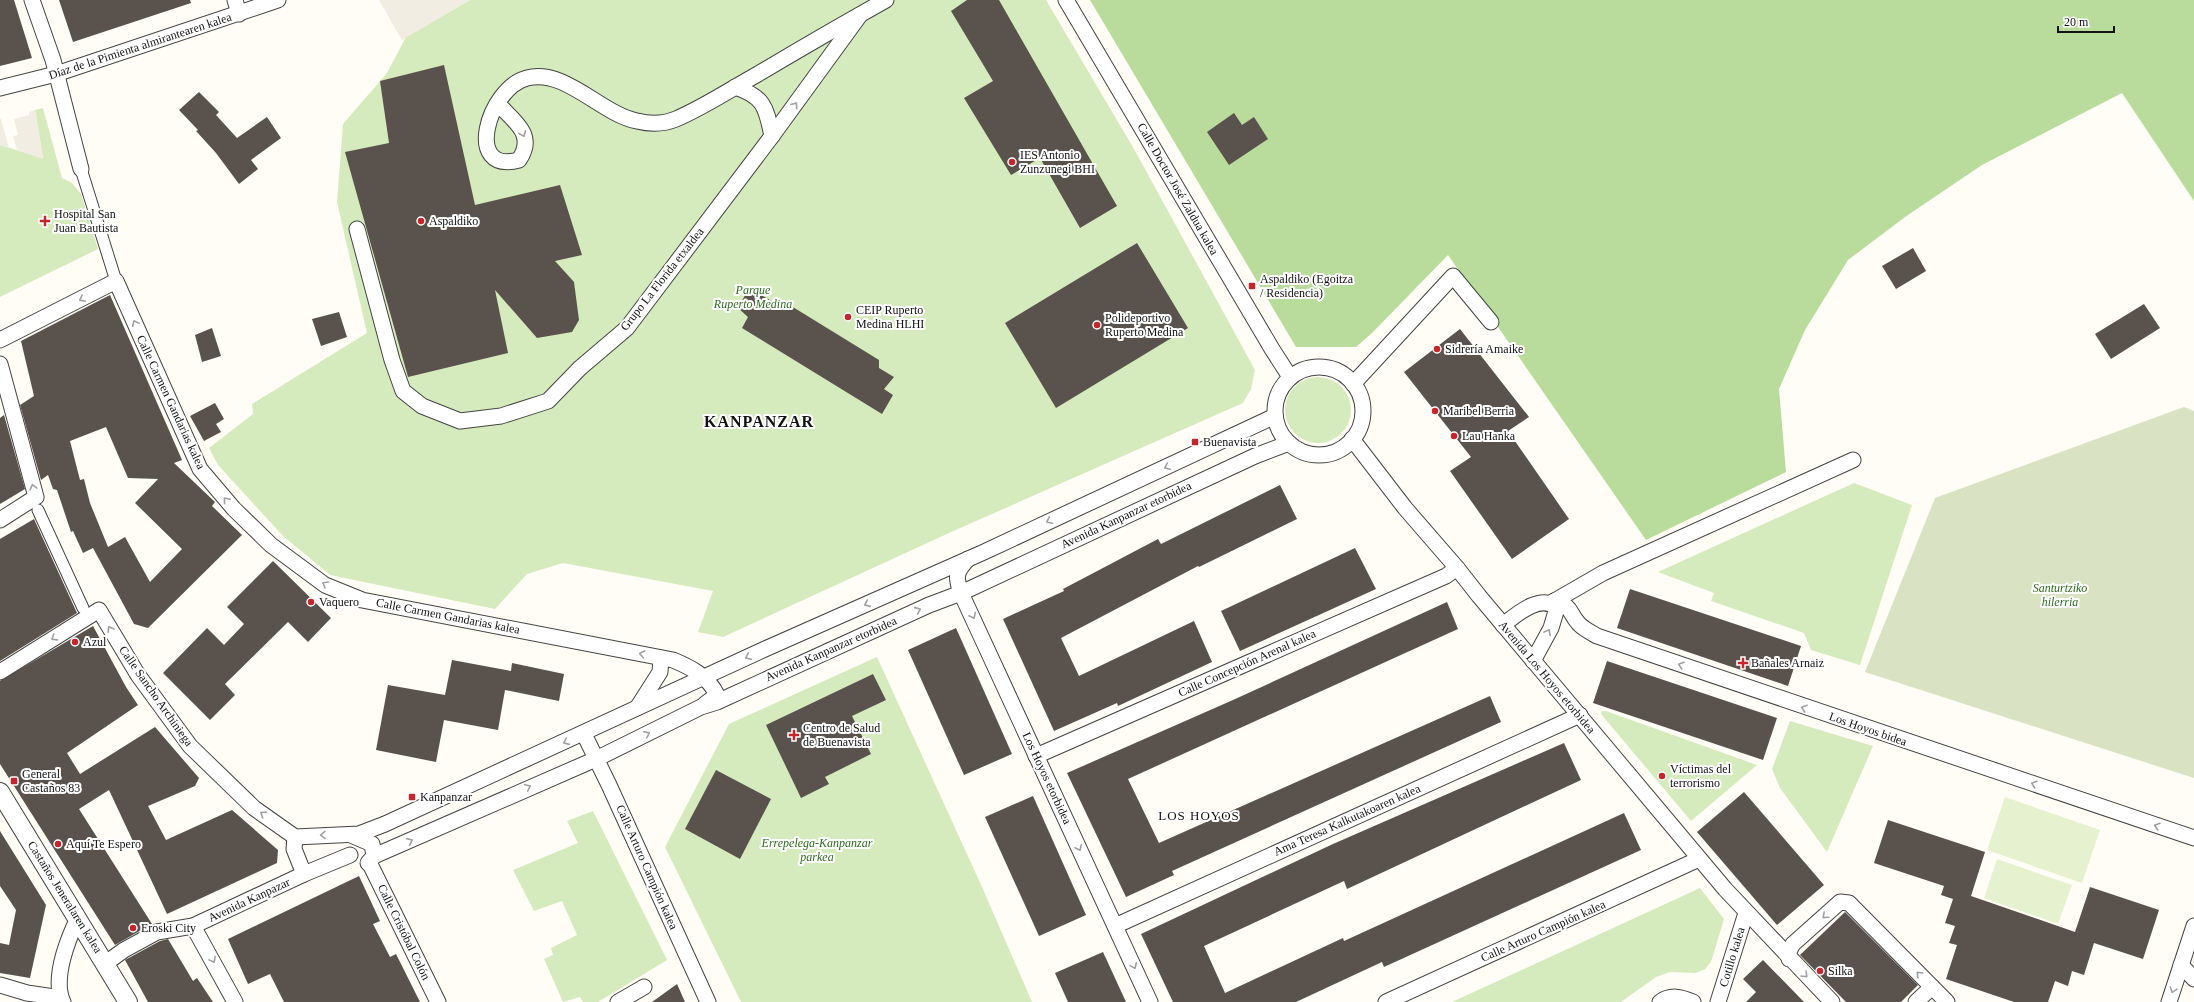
<svg xmlns="http://www.w3.org/2000/svg" width="2194" height="1002" font-family="Georgia,serif">
	<style>
		.green { fill: #d5ebbd }
		.forest { fill: #b9dc9c }
		.cemetery { fill: #d9e3c4 }
		.pitch { fill: #e6f2cf }
		.plaza { fill: #f1ede2 }
		.building { fill: #5a524d; fill-rule: evenodd }
		.lines { fill: none; stroke-linecap: round; stroke-linejoin: round }
		.pedestrian-casing { stroke: #444; stroke-width: 13 }
		.minor-casing { stroke: #444; stroke-width: 17 }
		.tertiary-casing { stroke: #444; stroke-width: 20 }
		.pedestrian { stroke: #fff; stroke-width: 11 }
		.minor { stroke: #fff; stroke-width: 15 }
		.tertiary { stroke: #fff; stroke-width: 18 }
		.oneway { stroke: #a0a0a0 }
		.poi-dot { fill: #c4262e; stroke: #fff; stroke-width: 1.5 }
		.labels { text-anchor: middle; stroke-width: 4; stroke-linejoin: round; paint-order: stroke }
		.street-label { font-size: 12px; fill: #111; stroke: #fff }
		.poi-label { font-size: 12px; fill: #111; stroke: #fff; text-anchor: start }
		.park-label { font-size: 12px; font-style: italic; fill: #2f6b1f; stroke: #fff }
		.neighbourhood-label { font-size: 13px; letter-spacing: 1px; fill: #111; stroke: #fff }
		.district-label { font-size: 16px; font-weight: bold; letter-spacing: 1px; fill: #111; stroke: #fff }
	</style>
	<rect width="100%" height="100%" fill="#fffdf5"/>
	<g class="green">
		<polygon points="470,0 1046,0 1134,149 1255,370 1251,389 1243,403 949,533 723,637 698,632 713,591 563,563 527,574 495,609 330,575 283,536 218,465 209,448 253,414 252,404 367,333 337,202 343,124 387,73 406,37"/>
		<polygon points="43,108 62,178 72,183 81,194 98,249 0,297 0,145 43,158 35,110"/>
		<circle cx="1318" cy="410" r="33"/>
		<polygon points="1854,483 1912,505 1860,665 1811,650 1804,633 1711,601 1714,593 1658,572"/>
		<polygon points="877,657 982,887 1032,1002 741,1002 665,847 729,724"/>
		<polygon points="1602,711 1606,711 1757,765 1691,821 1601,714"/>
		<polygon points="1790,721 1873,746 1827,852 1780,788 1772,769"/>
		<polygon points="593,811 667,960 598,1002 583,1002 580,997 563,1002 544,959 553,955 551,948 577,935 562,901 534,911 513,870 578,843 567,821"/>
		<polygon points="1700,888 1724,919 1711,962 1705,969 1696,973 1670,972 1656,977 1621,1002 1452,1002"/>
	</g>
	<polygon class="forest" points="1090,0 2194,0 2194,201 2122,93 1982,165 1905,217 1848,260 1805,330 1779,389 1786,472 1646,540 1448,255 1373,332 1356,347 1296,347"/>
	<polygon class="cemetery" points="2184,407 2194,411 2194,778 1865,672 1935,498"/>
	<g class="pitch">
		<polygon points="2005,797 2100,830 2082,883 1987,850"/>
		<polygon points="1997,859 2072,885 2058,924 1984,898"/>
	</g>
	<g class="plaza">
		<polygon points="379,0 470,0 402,40"/>
		<polygon points="35,110 42,153 43,159 17,150 13,136 18,135 14,119 29,115 29,112"/>
		<polygon points="0,119 1,119 9,148 0,145"/>
	</g>
	<g class="building">
		<polygon points="0,0 14,0 32,58 0,66"/>
		<polygon points="59,0 190,0 191,3 73,42"/>
		<polygon points="967,0 999,0 1117,206 1080,228 1040,158 1011,175 964,98 993,81 951,11"/>
		<polygon points="444,65 475,205 560,185 582,255 555,261 574,282 579,320 572,332 537,338 495,290 508,353 408,377 345,152 389,143 380,81"/>
		<polygon points="199,92 219,112 216,115 237,138 267,117 281,138 251,160 258,169 239,184 216,153 196,131 198,130 179,110"/>
		<polygon points="1234,113 1242,125 1254,117 1268,139 1229,165 1207,132"/>
		<polygon points="1137,243 1188,328 1056,408 1005,323"/>
		<polygon points="1913,248 1926,271 1896,289 1882,266"/>
		<polygon points="749,288 786,309 788,304 879,360 879,368 894,377 884,389 893,395 882,414 742,328 748,317 738,308"/>
		<path d="M110,295L182,460L174,463L215,502L212,506L242,535L148,628L134,624L93,548L83,553L73,531L71,532L57,490L53,489L48,475L41,480L20,405L34,396L21,341ZM106,427L128,478L158,479L135,503L182,549L150,582L125,537L108,547L90,503L84,479L80,480L70,441Z"/>
		<polygon points="2144,304 2160,328 2111,359 2095,334"/>
		<polygon points="339,312 347,337 321,346 312,319"/>
		<polygon points="212,328 221,356 202,362 195,335"/>
		<polygon points="1460,329 1529,417 1508,431 1569,519 1512,559 1450,471 1471,457 1404,372"/>
		<polygon points="215,403 224,419 216,424 221,432 204,441 190,416"/>
		<polygon points="4,415 25,489 0,504 0,418"/>
		<polygon points="1280,485 1297,519 1199,567 1198,566 1061,638 1079,676 1194,621 1212,662 1118,706 1117,703 1054,731 1003,619 1064,591 1063,589 1158,539 1161,544"/>
		<polygon points="34,519 77,613 0,661 0,539"/>
		<polygon points="1355,548 1376,589 1240,651 1221,611"/>
		<polygon points="273,561 331,618 308,642 288,622 225,684 235,695 210,720 163,673 207,628 224,645 244,624 227,607"/>
		<polygon points="1630,589 1801,646 1788,686 1617,628"/>
		<polygon points="1447,602 1458,629 1128,779 1159,843 1490,696 1501,722 1172,871 1174,875 1126,897 1067,773 1233,700"/>
		<polygon points="93,626 126,687 138,705 67,753 80,774 155,727 199,778 195,786 148,806 166,840 232,810 278,850 277,863 167,914 109,790 79,809 152,924 115,945 0,764 0,681"/>
		<polygon points="956,628 1012,754 964,775 908,650"/>
		<polygon points="452,660 511,671 512,663 564,674 559,701 505,690 498,730 444,720 436,762 376,750 388,685 445,695"/>
		<polygon points="1607,661 1777,718 1763,760 1593,703"/>
		<polygon points="873,674 886,700 852,716 871,754 825,777 829,784 801,798 766,725"/>
		<polygon points="1564,743 1581,780 1347,889 1344,881 1204,946 1225,993 1343,938 1344,941 1624,813 1641,850 1384,967 1382,962 1296,1002 1173,1002 1141,934 1333,844"/>
		<polygon points="716,770 771,799 740,859 685,829"/>
		<polygon points="1744,792 1824,885 1777,925 1697,832"/>
		<polygon points="1033,796 1086,915 1039,936 985,817"/>
		<polygon points="1888,820 1985,852 1971,896 2075,932 2090,887 2159,910 2143,959 2094,943 2084,975 2072,971 2068,986 2055,981 2048,1002 2014,1002 1946,979 1957,945 1949,943 1955,926 1945,923 1953,899 1941,895 1944,886 1874,863"/>
		<polygon points="0,831 46,905 30,978 0,973 0,943 9,945 16,910 0,886"/>
		<polygon points="359,876 380,921 373,924 390,957 396,954 420,1002 284,1002 270,974 248,984 228,939"/>
		<polygon points="1845,912 1918,985 1901,1002 1846,1002 1800,955"/>
		<polygon points="168,939 193,981 197,978 213,1002 148,1002 125,960 160,941"/>
		<polygon points="1103,952 1126,1002 1068,1002 1055,973"/>
		<polygon points="1763,960 1804,1002 1746,1002 1756,992 1743,979"/>
		<polygon points="677,984 685,1002 652,1002"/>
	</g>
	<g class="lines">
		<defs>
			<g id="pedestrian">
				<polyline points="81,169 116,281"/>
				<polyline points="38,510 83,608"/>
			</g>
			<g id="minor">
				<polyline points="32,0 53,60 81,169"/>
				<polyline points="235,0 239,14"/>
				<polyline points="1066,0 1272,349 1290,377"/>
				<path d="M735,87C765,97 766,108 772,136"/>
				<polyline points="0,88 56,74 278,0"/>
				<path d="M498,104C515,122 536,135 519,160C463,175 488,88 527,78C565,68 601,114 637,121C649,124 664,124 676,119C704,107 731,89 758,74C800,49 843,24 886,0"/>
				<polyline points="357,229 392,360 403,391 422,406 460,421 501,416 548,401 580,368 627,328 772,136 860,15"/>
				<path d="M0,340L116,281L200,469L234,509L271,545L325,585L362,600L673,660C690,667 708,676 717,695L705,704"/>
				<polyline points="0,364 36,497 0,520"/>
				<circle cx="1319" cy="411" r="44"/>
				<polyline points="1353,384 1453,276 1491,322"/>
				<polyline points="1352,439 1405,508 1457,568 1479,596 1725,889 1832,1002"/>
				<path d="M968,559C956,572 955,576 961,593L1150,1002"/>
				<path d="M1554,601C1573,606 1568,612 1579,624C1584,629 1590,632 1597,636L2194,838"/>
				<polyline points="1551,603 1603,573 1853,460"/>
				<path d="M1503,625C1517,614 1541,593 1557,608L1551,628L1533,661"/>
				<polyline points="0,672 99,610 138,675 190,746 254,808 295,837 359,834 385,824 765,649 984,552 1275,416"/>
				<polyline points="637,708 660,672 661,658"/>
				<polyline points="584,734 609,785 708,1002"/>
				<polyline points="1036,756 1446,576 1457,568"/>
				<polyline points="351,835 372,844 374,856 368,863"/>
				<polyline points="295,837 294,849 304,874"/>
				<polyline points="374,856 596,759 701,707 717,702 929,605 961,593 1255,456 1289,443"/>
				<polyline points="369,862 438,1002"/>
				<polyline points="193,926 235,1002"/>
				<polyline points="1115,926 1580,715"/>
				<polyline points="1789,959 1789,951 1793,944 1840,902 1849,903 1947,1002"/>
				<polyline points="106,963 124,950 157,932 193,926 304,874 350,855"/>
				<polyline points="2181,965 2194,979"/>
				<polyline points="0,985 27,993 61,998"/>
				<path d="M63,1002C52,979 68,939 78,918"/>
				<polyline points="618,1002 644,987"/>
				<polyline points="1386,1002 1699,859"/>
				<path d="M1660,1002C1671,994 1681,997 1693,1002"/>
				<polyline points="1718,1002 1746,913"/>
				<polyline points="1916,1002 1932,987"/>
				<polyline points="2169,1002 2194,926"/>
			</g>
			<polyline id="tertiary" points="0,792 128,1002"/>
		</defs>
		<use href="#pedestrian" class="pedestrian-casing"/>
		<use href="#minor" class="minor-casing"/>
		<use href="#tertiary" class="tertiary-casing"/>
		<use href="#pedestrian" class="pedestrian"/>
		<use href="#minor" class="minor"/>
		<use href="#tertiary" class="tertiary"/>
	</g>
	<defs><path id="oneway-chevron" d="M-2-3.5L2.5 0L-2 3.5" fill="none" stroke-width="1.6" stroke-linecap="round" stroke-linejoin="round"/></defs>
	<g class="oneway">
		<use href="#oneway-chevron" transform="translate(795 105) rotate(-54)"/>
		<use href="#oneway-chevron" transform="translate(523 134) rotate(68)"/>
		<use href="#oneway-chevron" transform="translate(82 299) rotate(153)"/>
		<use href="#oneway-chevron" transform="translate(135 323) rotate(-114)"/>
		<use href="#oneway-chevron" transform="translate(1167 467) rotate(155)"/>
		<use href="#oneway-chevron" transform="translate(33 487) rotate(-105)"/>
		<use href="#oneway-chevron" transform="translate(226 500) rotate(-130)"/>
		<use href="#oneway-chevron" transform="translate(1049 521) rotate(155)"/>
		<use href="#oneway-chevron" transform="translate(325 584) rotate(-150)"/>
		<use href="#oneway-chevron" transform="translate(867 604) rotate(156)"/>
		<use href="#oneway-chevron" transform="translate(918 610) rotate(-24)"/>
		<use href="#oneway-chevron" transform="translate(973 616) rotate(63)"/>
		<use href="#oneway-chevron" transform="translate(110 629) rotate(-121)"/>
		<use href="#oneway-chevron" transform="translate(1548 632) rotate(-62)"/>
		<use href="#oneway-chevron" transform="translate(54 638) rotate(148)"/>
		<use href="#oneway-chevron" transform="translate(642 654) rotate(-169)"/>
		<use href="#oneway-chevron" transform="translate(748 657) rotate(155)"/>
		<use href="#oneway-chevron" transform="translate(1681 665) rotate(-161)"/>
		<use href="#oneway-chevron" transform="translate(1804 708) rotate(-161)"/>
		<use href="#oneway-chevron" transform="translate(647 734) rotate(-26)"/>
		<use href="#oneway-chevron" transform="translate(566 742) rotate(156)"/>
		<use href="#oneway-chevron" transform="translate(2034 784) rotate(-161)"/>
		<use href="#oneway-chevron" transform="translate(528 787) rotate(-25)"/>
		<use href="#oneway-chevron" transform="translate(263 814) rotate(-145)"/>
		<use href="#oneway-chevron" transform="translate(2157 826) rotate(-162)"/>
		<use href="#oneway-chevron" transform="translate(323 835) rotate(179)"/>
		<use href="#oneway-chevron" transform="translate(410 841) rotate(-24)"/>
		<use href="#oneway-chevron" transform="translate(1079 848) rotate(65)"/>
		<use href="#oneway-chevron" transform="translate(1825 916) rotate(138)"/>
		<use href="#oneway-chevron" transform="translate(213 960) rotate(62)"/>
		<use href="#oneway-chevron" transform="translate(1134 966) rotate(66)"/>
		<use href="#oneway-chevron" transform="translate(1919 974) rotate(-135)"/>
		<use href="#oneway-chevron" transform="translate(1805 975) rotate(46)"/>
		<use href="#oneway-chevron" transform="translate(2173 990) rotate(108)"/>
	</g>
	<g class="poi-dot">
		<circle cx="1012" cy="162" r="4"/>
		<path d="M43 215h4v4h4v4h-4v4h-4v-4h-4v-4h4z"/>
		<circle cx="421" cy="221" r="4"/>
		<rect x="1248" y="282" width="8" height="8" rx="2"/>
		<circle cx="848" cy="317" r="4"/>
		<circle cx="1097" cy="325" r="4"/>
		<circle cx="1437" cy="349" r="4"/>
		<circle cx="1435" cy="411" r="4"/>
		<circle cx="1454" cy="436" r="4"/>
		<rect x="1191" y="438" width="8" height="8" rx="2"/>
		<circle cx="311" cy="602" r="4"/>
		<circle cx="75" cy="642" r="4"/>
		<path d="M1741 657h4v4h4v4h-4v4h-4v-4h-4v-4h4z"/>
		<path d="M792 729h4v4h4v4h-4v4h-4v-4h-4v-4h4z"/>
		<circle cx="1662" cy="776" r="4"/>
		<rect x="10" y="777" width="8" height="8" rx="2"/>
		<rect x="408" y="793" width="8" height="8" rx="2"/>
		<circle cx="58" cy="844" r="4"/>
		<circle cx="133" cy="928" r="4"/>
		<circle cx="1820" cy="971" r="4"/>
	</g>
	<g class="labels">
		<g class="street-label">
			<text transform="translate(140 46) rotate(-18)" y="4">Díaz de la Pimienta almirantearen kalea</text>
			<text transform="translate(1178 189) rotate(60)" y="4">Calle Doctor José Zaldua kalea</text>
			<text transform="translate(662 279) rotate(-52)" y="4">Grupo La Florida etxaldea</text>
			<text transform="translate(171 402) rotate(65)" y="4">Calle Carmen Gandarias kalea</text>
			<text transform="translate(1126 515) rotate(-25)" y="4">Avenida Kanpanzar etorbidea</text>
			<text transform="translate(448 616) rotate(11)" y="4">Calle Carmen Gandarias kalea</text>
			<text transform="translate(831 649) rotate(-24)" y="4">Avenida Kanpanzar etorbidea</text>
			<text transform="translate(1247 663) rotate(-24)" y="4">Calle Concepción Arenal kalea</text>
			<text transform="translate(1547 677) rotate(50)" y="4">Avenida Los Hoyos etorbidea</text>
			<text transform="translate(156 696) rotate(55)" y="4">Calle Sancho Archiniega</text>
			<text transform="translate(1868 729) rotate(19)" y="4">Los Hoyos bidea</text>
			<text transform="translate(1047 778) rotate(65)" y="4">Los Hoyos etorbidea</text>
			<text transform="translate(1347 820) rotate(-24)" y="4">Ama Teresa Kalkutakoaren kalea</text>
			<text transform="translate(647 867) rotate(66)" y="4">Calle Arturo Campión kalea</text>
			<text transform="translate(65 897) rotate(58)" y="4">Castaños Jeneralaren kalea</text>
			<text transform="translate(249 900) rotate(-25)" y="4">Avenida Kanpazar</text>
			<text transform="translate(1543 931) rotate(-24)" y="4">Calle Arturo Campión kalea</text>
			<text transform="translate(404 932) rotate(64)" y="4">Calle Cristóbal Colón</text>
			<text transform="translate(1732 957) rotate(-73)" y="4">Cotillo kalea</text>
		</g>
		<g class="poi-label">
			<text x="1020" y="159">IES Antonio<tspan x="1020" dy="14">Zunzunegi BHI</tspan></text>
			<text x="54" y="218">Hospital San<tspan x="54" dy="14">Juan Bautista</tspan></text>
			<text x="429" y="225">Aspaldiko</text>
			<text x="1260" y="283">Aspaldiko (Egoitza<tspan x="1260" dy="14">/ Residencia)</tspan></text>
			<text x="856" y="314">CEIP Ruperto<tspan x="856" dy="14">Medina HLHI</tspan></text>
			<text x="1105" y="322">Polideportivo<tspan x="1105" dy="14">Ruperto Medina</tspan></text>
			<text x="1445" y="353">Sidrería Amaike</text>
			<text x="1443" y="415">Maribel Berria</text>
			<text x="1462" y="440">Lau Hanka</text>
			<text x="1203" y="446">Buenavista</text>
			<text x="319" y="606">Vaquero</text>
			<text x="83" y="646">Azul</text>
			<text x="1751" y="667">Bañales Arnaiz</text>
			<text x="803" y="732">Centro de Salud<tspan x="803" dy="14">de Buenavista</tspan></text>
			<text x="1670" y="773">Víctimas del<tspan x="1670" dy="14">terrorismo</tspan></text>
			<text x="22" y="778">General<tspan x="22" dy="14">Castaños 83</tspan></text>
			<text x="420" y="801">Kanpanzar</text>
			<text x="66" y="848">Aquí Te Espero</text>
			<text x="141" y="932">Eroski City</text>
			<text x="1828" y="975">Silka</text>
		</g>
		<g class="park-label">
			<text x="753" y="294">Parque<tspan x="753" dy="14">Ruperto Medina</tspan></text>
			<text x="2060" y="592">Santurtziko<tspan x="2060" dy="14">hilerria</tspan></text>
			<text x="817" y="847">Errepelega-Kanpanzar<tspan x="817" dy="14">parkea</tspan></text>
		</g>
		<g class="neighbourhood-label">
			<text x="1199" y="820">LOS HOYOS</text>
		</g>
		<g class="district-label">
			<text x="759" y="427">KANPANZAR</text>
		</g>
	</g>
	<path d="M2058 26v6h56v-6" fill="none" stroke="#111111" stroke-width="2"/>
	<text x="2064" y="26" font-size="12" fill="#111111" stroke="#ffffff" stroke-width="3" paint-order="stroke">20 m</text>
</svg>
